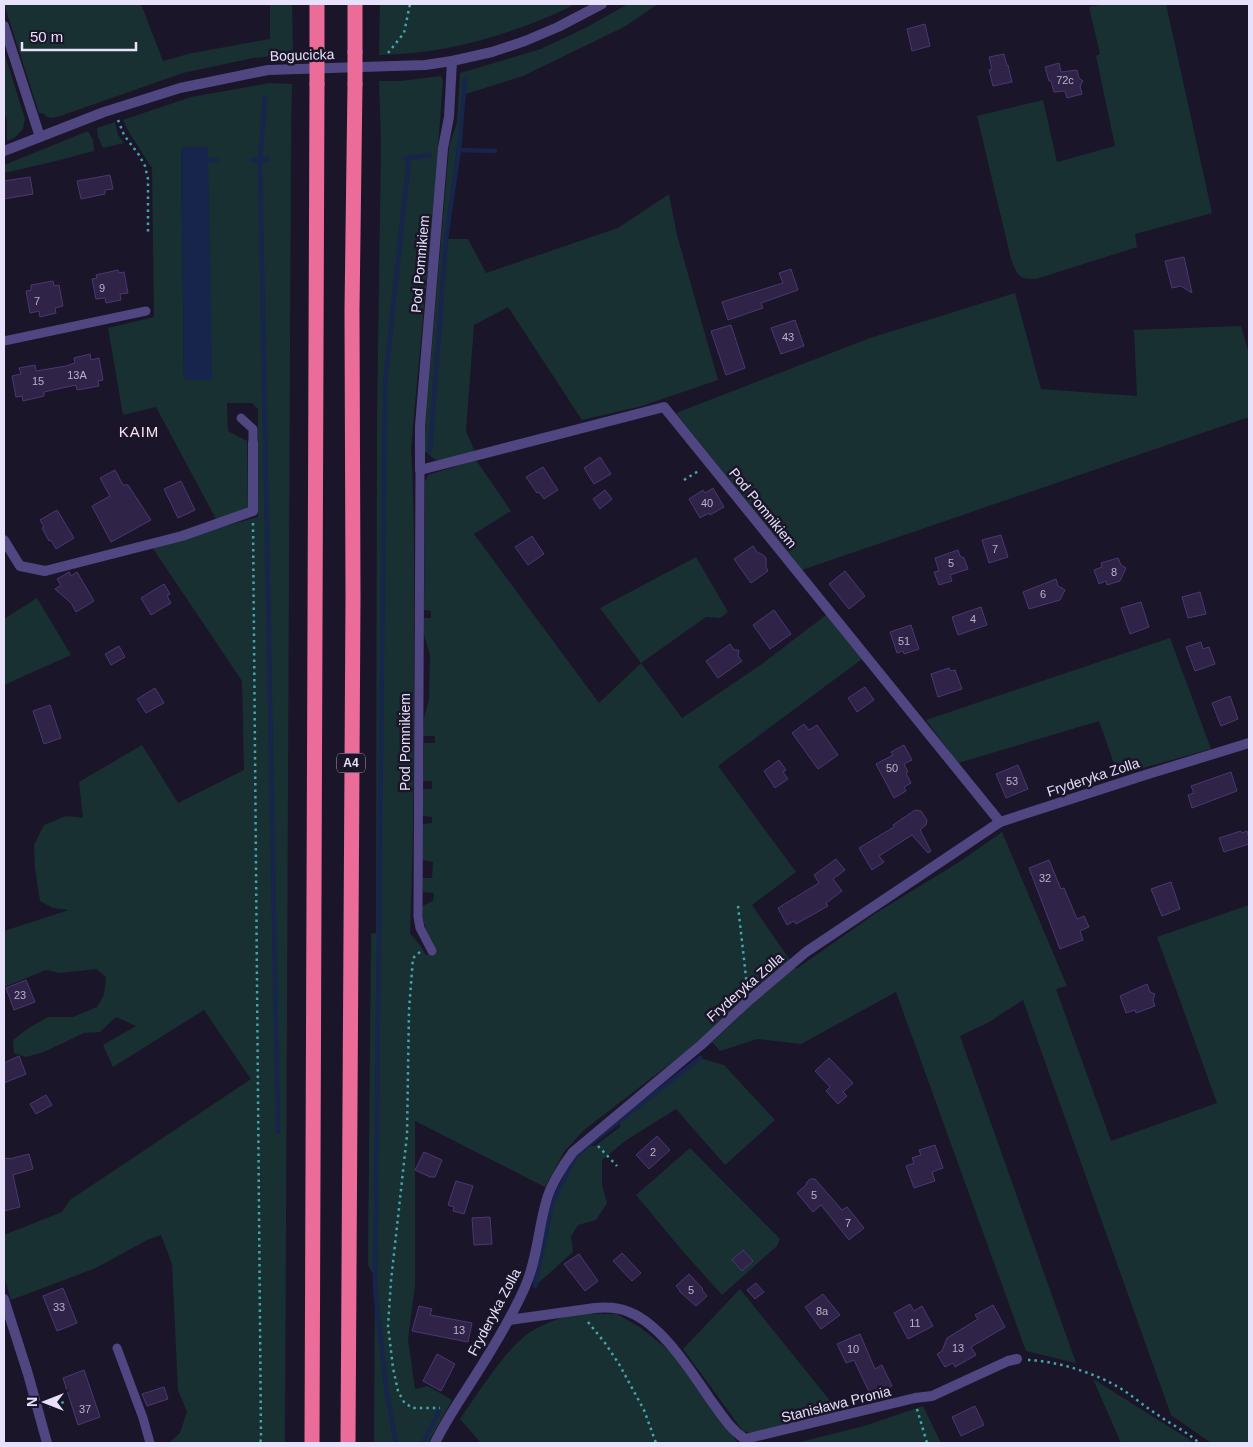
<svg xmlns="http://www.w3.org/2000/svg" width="1253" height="1447" font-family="Arial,sans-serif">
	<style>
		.green { fill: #183032; fill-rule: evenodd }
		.water { fill: #17244b }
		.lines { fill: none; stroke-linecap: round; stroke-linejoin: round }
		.stream { stroke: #17244b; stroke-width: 4.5 }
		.building { fill: #2f2347; stroke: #4b3870 }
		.path { stroke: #42a6ad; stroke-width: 2.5; stroke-dasharray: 2.5 4; stroke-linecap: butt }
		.lane { stroke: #504681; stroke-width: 9 }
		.street { stroke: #504681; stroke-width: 10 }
		.highway { stroke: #eb6c98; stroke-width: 15 }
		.highway-bridge { stroke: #eb6c98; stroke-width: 15 }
		.labels { text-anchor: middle; stroke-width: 5; stroke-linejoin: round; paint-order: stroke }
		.number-label { font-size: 11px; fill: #b9b2ce }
		.shield { fill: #1b1529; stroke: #aaa4bc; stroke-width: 1 }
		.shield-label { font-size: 12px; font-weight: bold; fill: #e7e1fb }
		.street-label { font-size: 14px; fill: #e7e1fb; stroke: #1b1529 }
		.neighbourhood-label { font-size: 15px; letter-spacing: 1px; fill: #fbe2ef; stroke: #1b1529 }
	</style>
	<rect width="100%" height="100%" fill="#1b1529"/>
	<g class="green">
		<path d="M4,4H141L163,61L192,53L270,39V4H292L293,54L253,58L183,73L66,114C57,117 49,121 43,113H39Z"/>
		<path d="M380,4H575C559,13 543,19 525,26C476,44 432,54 379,55Z"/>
		<polygon points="628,4 658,4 624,27 523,76 466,94 446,239 468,239 486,273 618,228 669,194 677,235 718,380 642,406 582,420 508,307 474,325 466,431 475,452 440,461 434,459 425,451 425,427 449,147 457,122 460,73 541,49 587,27"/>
		<path d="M1105,4H1166L1212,213L1135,234L1137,247L1036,279C1018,280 1017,274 1011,259L977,116L1043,100L1057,162L1115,146L1096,56L1100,54L1089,7Z"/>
		<polygon points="4,52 25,119 23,129 14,138 7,141 7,120 4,111"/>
		<path d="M441,76L443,81L435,187L411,448C415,512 414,577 414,641C414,738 414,836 410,933L420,945L426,955L436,950C428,936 422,923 422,906L433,901L434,893L423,892L422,878H432L433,862L421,860L423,824L432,823V817L423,816V789H432V781H423L424,743H435V736H423L424,718L429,699L430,655L424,635L423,618H431V611L424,610L425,482L428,475L476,460L511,511L474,534L599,703L641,663L600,608L696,557L728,612L720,618L706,617L641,663L682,718L762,664L826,615L862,659L718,766L796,872L752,905L796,969L876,913L959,862L1002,832L1067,986L1056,989L1111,1141L1217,1103L1157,937L1249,905V1443H1211L1171,1415L1023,1000L989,1022L960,1036L1076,1363L1026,1351L896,992L801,1044L757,1039L720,1051L712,1042L741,1015L739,1002L688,1050L584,1130L564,1152L545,1187L415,1121V1286L408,1339L415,1389L428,1386L452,1400L428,1443H374L375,1278L368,1265L371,934L376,933L377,421L381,144L379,81H401Z"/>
		<path d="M270,83L292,84L291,135L285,1443H169L180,1433L187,1412L178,1390L172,1264L161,1235L147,1240L96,1268L11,1300L4,1276V1235L62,1212L70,1200L251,1079L204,1010L113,1067L103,1045L136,1026L116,1017L100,1032L84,1033L44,1052L26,1057L14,1053L13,1040L30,1027L48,1017H73L97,1007L104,995L106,977L96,969L60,973L46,970L4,987V931L69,910L53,908L40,901L35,868L34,845L44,825L66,816L83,818L79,782L142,745L178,803L244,770L242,681L152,547L258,517V409L252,403H227L228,431L247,441L248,510L216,519L156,407L123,415L108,328L154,317L152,168L130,134L123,120L191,97ZM181,147L212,380H184Z"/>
		<polygon points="115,122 118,135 124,143 103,148 98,137 97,128"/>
		<polygon points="88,131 93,140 94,151 52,162 4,173 4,165"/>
		<polygon points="1015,293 1041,389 1137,396 1134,330 1241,326 1249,354 1249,417 802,570 676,413 870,338"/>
		<polygon points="37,598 71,655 4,685 4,619"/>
		<polygon points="1170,638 1211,749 1118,775 1099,721 958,763 926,720"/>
		<polygon points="700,1058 724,1065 775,1120 725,1165 676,1109 625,1141 602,1160 602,1185 607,1203 596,1220 578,1225 571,1236 573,1252 535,1286 552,1204 576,1155 588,1146 595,1146 620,1127 620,1121"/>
		<polygon points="690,1148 780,1239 777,1246 722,1295 680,1248 636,1195"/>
		<polygon points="740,1289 839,1412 762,1436 743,1431 683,1349"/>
		<path d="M579,1314H617L641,1328L671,1352L690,1375L738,1443H481L460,1419C477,1395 508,1345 532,1331C547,1322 563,1317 579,1314Z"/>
		<polygon points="1093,1379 1195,1443 1121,1443"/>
		<polygon points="923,1406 941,1443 796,1443 864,1426"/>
	</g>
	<polygon class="water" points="181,147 208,147 212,380 184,380"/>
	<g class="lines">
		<g class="stream">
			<polyline points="265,98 260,160 278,1132"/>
			<polyline points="457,150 495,151"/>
			<polyline points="404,159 430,155"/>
			<polyline points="209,160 216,160"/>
			<polyline points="253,160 268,159"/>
			<polyline points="430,451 446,239 459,150 465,79"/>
			<polyline points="535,1286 552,1204 576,1155 700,1058"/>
			<polyline points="396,1443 387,1393 375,1290 385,382 409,158"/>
			<polyline points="423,1443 439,1411"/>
		</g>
	</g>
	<g class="building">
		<polygon points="925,24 930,46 912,51 907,29"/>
		<polygon points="1004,54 1007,66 1008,65 1012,82 993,86 989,70 992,69 989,57"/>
		<polygon points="1059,63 1061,72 1077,70 1079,78 1083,81 1080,86 1082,94 1067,98 1065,91 1054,92 1051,81 1049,81 1045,67"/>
		<polygon points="110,175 113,189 105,190 105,194 81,199 77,181"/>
		<polygon points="30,177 33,194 4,199 4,181"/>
		<polygon points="1184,257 1192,293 1181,286 1172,288 1165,261"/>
		<polygon points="791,269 798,290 761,303 763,308 728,320 722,302 783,283 779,273"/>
		<polygon points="118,270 119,273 124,272 128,293 120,294 121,300 106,303 105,298 96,299 92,279 97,278 96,275"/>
		<polygon points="53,281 54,286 59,285 63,306 55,308 56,313 40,317 39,311 30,313 26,291 31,290 31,285"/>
		<polygon points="795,320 804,346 781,354 771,328"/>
		<polygon points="731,325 745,368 726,375 711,331"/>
		<polygon points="90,354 91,360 99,358 103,380 98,381 99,386 77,390 76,385 44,392 44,396 23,401 22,396 16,397 12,376 21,374 19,368 35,365 36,371 66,366 75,363 74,358"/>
		<polygon points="600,457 611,474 594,484 584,468"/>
		<polygon points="543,467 558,490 544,499 539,492 537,493 526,477"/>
		<polygon points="115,470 123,485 128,485 151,520 111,542 92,506 110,496 100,478"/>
		<polygon points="181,481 195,510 178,518 164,489"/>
		<polygon points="713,488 724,507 710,515 709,513 700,518 689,499 703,490 705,493"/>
		<polygon points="605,490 612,499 600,509 593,499"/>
		<polygon points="57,510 74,538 56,549 51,540 49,541 42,528 44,527 40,520"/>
		<polygon points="1001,535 1008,557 989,563 982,540"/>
		<polygon points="532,536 544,554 528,565 515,547"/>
		<polygon points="753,546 757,552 763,555 766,558 766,567 768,571 751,583 734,559"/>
		<polygon points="958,550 960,556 964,558 968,569 950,575 952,581 939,585 934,572 939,571 935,558"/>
		<polygon points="1118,558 1121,565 1126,568 1120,581 1107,585 1106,581 1099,584 1094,570 1102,567 1101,563"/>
		<polygon points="845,571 865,596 849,609 829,584"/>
		<polygon points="69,572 71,576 77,572 94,601 76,612 71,603 55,589 61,585 57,579"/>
		<polygon points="1056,579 1058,586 1065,590 1060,600 1029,609 1023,592"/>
		<polygon points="164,584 170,594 167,596 171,603 151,615 141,598"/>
		<polygon points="1200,592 1206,614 1188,618 1182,597"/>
		<polygon points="1141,602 1149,627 1130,634 1121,608"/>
		<polygon points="981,607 987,625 958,635 952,617"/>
		<polygon points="774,610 791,634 770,649 753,625"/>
		<polygon points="911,625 919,649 904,654 903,651 897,653 890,632"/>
		<polygon points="1201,642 1203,649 1209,647 1215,664 1195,671 1186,647"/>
		<polygon points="730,644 734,650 739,650 738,656 742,661 718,678 706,661"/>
		<polygon points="119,646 125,657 111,665 105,654"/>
		<polygon points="949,668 951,671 955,670 962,689 938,697 931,674"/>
		<polygon points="865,687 874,700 857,712 848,698"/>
		<polygon points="155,688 164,703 146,713 137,699"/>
		<polygon points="1230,696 1238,719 1221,726 1212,703"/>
		<polygon points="50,705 61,738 44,744 33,711"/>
		<polygon points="804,724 809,730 817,725 838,755 818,769 792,733"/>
		<polygon points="904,745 912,760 904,764 908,772 906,773 911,783 904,787 906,791 894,798 876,764 893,755 891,752"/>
		<polygon points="779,760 786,770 783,772 788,779 775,788 764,771"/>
		<polygon points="1018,765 1028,789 1006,798 996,774"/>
		<polygon points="1231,772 1237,791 1192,808 1188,795 1194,793 1191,786"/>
		<polygon points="915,810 921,811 927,820 926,825 920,830 931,851 928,853 912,835 879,856 884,862 872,870 859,848 894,827 893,825"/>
		<polygon points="1241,831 1242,833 1247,831 1249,838 1249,844 1224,852 1219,838"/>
		<polygon points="836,859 845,870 833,879 842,891 826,903 828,906 796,924 794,921 787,925 778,908 819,883 814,875"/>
		<polygon points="1049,860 1061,889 1064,888 1077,919 1084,916 1089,927 1080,931 1083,940 1060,949 1029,868"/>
		<polygon points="1171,882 1180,909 1162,916 1151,889"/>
		<polygon points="26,980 35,1002 14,1010 6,988"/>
		<polygon points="1147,984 1150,992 1155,994 1153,1000 1155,1006 1136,1013 1135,1010 1126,1013 1120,996"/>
		<polygon points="19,1056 26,1074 4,1083 4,1063"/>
		<polygon points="829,1058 853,1083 843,1092 847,1096 838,1104 826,1091 830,1087 815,1071"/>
		<polygon points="46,1095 52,1105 36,1114 30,1104"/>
		<polygon points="657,1136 670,1150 649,1169 636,1155"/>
		<polygon points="935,1145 943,1168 932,1172 935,1181 914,1188 906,1166 914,1163 912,1158 921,1155 919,1150"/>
		<polygon points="424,1152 442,1160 435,1177 430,1177 415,1170"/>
		<polygon points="29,1154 33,1169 13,1175 20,1207 4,1211 4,1159 9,1158 9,1159"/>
		<polygon points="810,1179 815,1179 842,1210 847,1207 864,1228 849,1240 821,1205 813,1212 797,1193 806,1185 807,1182"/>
		<polygon points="456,1181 473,1186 464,1214 453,1211 454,1207 448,1205"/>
		<polygon points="490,1217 492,1244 474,1245 472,1218"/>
		<polygon points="743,1250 753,1261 742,1271 732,1260"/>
		<polygon points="622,1253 641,1273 632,1281 613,1261"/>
		<polygon points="579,1254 598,1281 585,1291 564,1264"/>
		<polygon points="689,1274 703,1289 702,1290 707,1296 696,1306 680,1292 680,1291 676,1286"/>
		<polygon points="756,1283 764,1292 755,1299 747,1290"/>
		<polygon points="63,1288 77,1323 57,1331 43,1296"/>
		<polygon points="823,1294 840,1315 821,1329 805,1307"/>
		<polygon points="910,1304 914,1311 922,1306 933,1326 908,1339 894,1313"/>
		<polygon points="993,1305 1005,1327 971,1347 976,1355 955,1367 953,1363 945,1367 937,1354 942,1351 947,1338 978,1319 975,1315"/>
		<polygon points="419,1306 432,1309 430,1315 472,1323 468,1342 412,1331"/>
		<polygon points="860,1334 875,1369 882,1365 892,1386 871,1396 854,1360 846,1363 837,1344"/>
		<polygon points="437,1354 455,1364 441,1391 423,1381"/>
		<polygon points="84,1370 100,1417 78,1425 63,1378"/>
		<polygon points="164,1387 168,1399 147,1406 142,1394"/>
		<polygon points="975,1406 984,1425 961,1436 952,1417"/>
	</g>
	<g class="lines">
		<g class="path">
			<polyline points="388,53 404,33 410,4"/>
			<polyline points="118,120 124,135 139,155 145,166 148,179 148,235"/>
			<polyline points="684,480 700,470"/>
			<polyline points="253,523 261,1439 260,1443"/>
			<polyline points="738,906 747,986"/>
			<polyline points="420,952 413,958 409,1010 407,1135 391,1281 388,1326 393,1368 398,1391 404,1402 412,1408 440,1408"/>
			<polyline points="598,1146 617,1166"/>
			<polyline points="588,1322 605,1343 619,1364 644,1410 656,1443"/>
			<path d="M1028,1360C1057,1361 1095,1373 1120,1388C1133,1396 1145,1407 1158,1415C1172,1425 1186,1431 1199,1443"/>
			<polyline points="49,1407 64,1402"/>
			<polyline points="917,1409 927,1443"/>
		</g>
		<g class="lane">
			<polyline points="4,341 146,311"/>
			<polyline points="241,418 253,429 253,443"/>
			<polyline points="420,470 418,917 420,928 432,951"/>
			<polyline points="117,1348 143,1418 150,1443"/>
		</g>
		<g class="street">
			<polyline points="4,26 40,137"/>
			<polyline points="452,61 449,117 443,148 420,426 420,470 664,407 1000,822"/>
			<polyline points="4,151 104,112 180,88 268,70 425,65 452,61 492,52 525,41 558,27 602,4"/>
			<polyline points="4,540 20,566 45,571 182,536 253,511 253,443"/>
			<polyline points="4,1299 28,1374 47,1443"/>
			<path d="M509,1320L595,1308C607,1307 618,1307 629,1312C662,1325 690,1370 710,1399C721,1414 730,1429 745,1439L861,1411L915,1398L932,1396L1008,1361L1017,1359"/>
			<path d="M435,1443C445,1422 458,1403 470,1384C490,1353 510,1321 525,1287C537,1260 538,1230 546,1202C550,1186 563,1165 573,1152L701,1045L747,1002L806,952L1000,822L1145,775L1249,743"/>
		</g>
		<g class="highway">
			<polyline points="355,4 355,52"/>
			<polyline points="317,52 317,4"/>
			<polyline points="312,1443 317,84"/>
			<polyline points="348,1443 353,596 352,310 355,84"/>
		</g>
		<g class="highway-bridge">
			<polyline points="317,52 317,84"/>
			<polyline points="355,84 355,52"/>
		</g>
	</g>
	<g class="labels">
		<g class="number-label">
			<text x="1065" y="84">72c</text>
			<text x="102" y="292">9</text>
			<text x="37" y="305">7</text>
			<text x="788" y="341">43</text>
			<text x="77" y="379">13A</text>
			<text x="38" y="385">15</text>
			<text x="707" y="507">40</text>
			<text x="995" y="553">7</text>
			<text x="951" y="567">5</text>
			<text x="1114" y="576">8</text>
			<text x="1043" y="598">6</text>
			<text x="973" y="623">4</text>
			<text x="904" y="645">51</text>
			<text x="892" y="772">50</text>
			<text x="1012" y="785">53</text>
			<text x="1045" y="882">32</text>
			<text x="20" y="999">23</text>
			<text x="653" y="1156">2</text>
			<text x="814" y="1199">5</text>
			<text x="848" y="1227">7</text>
			<text x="691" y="1294">5</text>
			<text x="59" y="1311">33</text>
			<text x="822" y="1315">8a</text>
			<text x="915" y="1327">11</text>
			<text x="459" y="1334">13</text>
			<text x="958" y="1352">13</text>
			<text x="853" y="1353">10</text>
			<text x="85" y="1413">37</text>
		</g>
		<rect class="shield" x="337" y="753.5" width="28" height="19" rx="4"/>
		<g class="shield-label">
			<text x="351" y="767">A4</text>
		</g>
		<g class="street-label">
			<text transform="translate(302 55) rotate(-2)" y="5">Bogucicka</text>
			<text transform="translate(420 264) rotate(-85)" y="5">Pod Pomnikiem</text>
			<text transform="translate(763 508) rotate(51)" y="5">Pod Pomnikiem</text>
			<text transform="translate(405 742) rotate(-90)" y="5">Pod Pomnikiem</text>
			<text transform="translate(1093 777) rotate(-18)" y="5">Fryderyka Zolla</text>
			<text transform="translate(745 987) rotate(-41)" y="5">Fryderyka Zolla</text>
			<text transform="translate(494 1312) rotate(-62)" y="5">Fryderyka Zolla</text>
			<text transform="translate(836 1404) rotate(-14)" y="5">Stanisława Pronia</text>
		</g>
		<g class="neighbourhood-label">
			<text x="139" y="437">KAIM</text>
		</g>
	</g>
	<rect width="1253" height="1447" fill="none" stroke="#e7e1fb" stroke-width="10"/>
	<g transform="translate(45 1402) rotate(270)" stroke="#1b1529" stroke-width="4" paint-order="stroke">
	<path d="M0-4L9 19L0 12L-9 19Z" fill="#e7e1fb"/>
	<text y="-8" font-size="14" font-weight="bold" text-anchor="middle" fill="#e7e1fb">N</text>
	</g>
	<path d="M22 42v8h114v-8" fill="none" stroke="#e7e1fb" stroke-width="2.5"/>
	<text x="30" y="42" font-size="15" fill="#e7e1fb" stroke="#1b1529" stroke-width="4" paint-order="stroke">50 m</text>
</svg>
